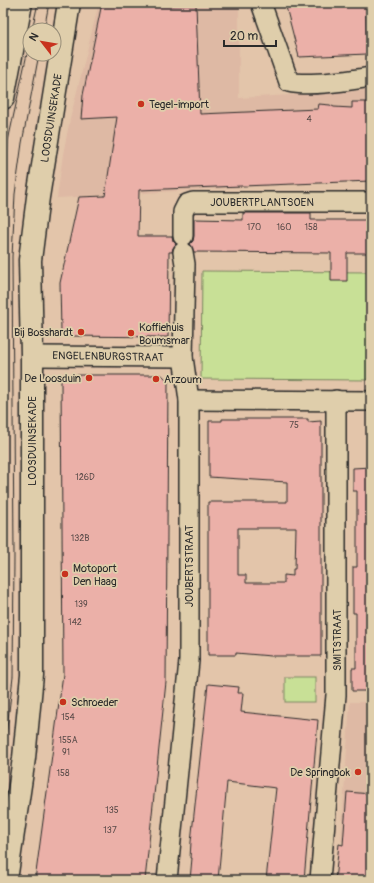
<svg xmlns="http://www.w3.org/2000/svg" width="374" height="883" font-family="Pangolin,sans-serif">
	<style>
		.built { fill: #deb9a4 }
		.green { fill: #c8e096; stroke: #7a8660 }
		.building { fill: #ebb0a8; stroke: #2b2b2b; fill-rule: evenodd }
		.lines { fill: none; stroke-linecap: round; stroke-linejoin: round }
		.minor-casing { stroke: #2b2b2b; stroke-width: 22 }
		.secondary-casing { stroke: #2b2b2b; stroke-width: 25 }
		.minor { stroke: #dfceab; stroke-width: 19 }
		.secondary { stroke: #dfceab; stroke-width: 22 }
		.tram { stroke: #2b2b2b; stroke-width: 1 }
		.poi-dot { fill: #c8321e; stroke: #dfceab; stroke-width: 1.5 }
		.labels { text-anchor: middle; stroke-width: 3.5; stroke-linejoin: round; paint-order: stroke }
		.number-label { font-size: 9px; fill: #5b4c4a }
		.poi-label { font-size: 11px; fill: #2b2b2b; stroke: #dfceab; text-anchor: start }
		.street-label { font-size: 11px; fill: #2b2b2b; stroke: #dfceab }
	</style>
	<rect width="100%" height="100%" fill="#e3c5aa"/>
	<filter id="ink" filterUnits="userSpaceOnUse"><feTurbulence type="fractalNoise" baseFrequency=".025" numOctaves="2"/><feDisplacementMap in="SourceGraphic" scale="8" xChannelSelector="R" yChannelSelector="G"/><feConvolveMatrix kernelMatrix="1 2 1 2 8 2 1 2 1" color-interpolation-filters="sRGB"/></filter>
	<g filter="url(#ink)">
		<g class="built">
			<polygon points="99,3 239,3 239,98 371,90 371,181 351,181 57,198 63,154 70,119"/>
			<polygon points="350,702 371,702 371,846 341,841"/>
		</g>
		<g class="green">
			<polygon points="202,271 371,272 371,380 201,379"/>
			<rect x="285" y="677" width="30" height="25"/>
		</g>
		<g class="building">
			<polygon points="102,3 157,3 157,6 196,5 200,114 318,109 319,104 330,105 334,107 352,108 352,102 371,102 371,181 139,190 138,236 172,236 173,241 176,244 173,248 172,252 169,252 168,337 66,336 61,331 60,283 79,197 105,196 117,117 81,119 83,95"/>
			<polygon points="285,3 366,3 367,54 299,57"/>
			<polygon points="243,213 311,213 311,220 371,220 371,253 347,253 347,281 331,281 331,253 194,252 190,244 193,241 194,236 194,219 243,220"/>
			<polygon points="66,375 162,375 168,381 166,682 145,880 35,880 63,674 61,380"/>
			<path d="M222,419H308V422L321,421V656H271L236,653V655H208V502H287V482L209,477V421H222ZM238,528H296L295,569H293V576L284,575V583H246V575H238Z"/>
			<polygon points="371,467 371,691 352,691 352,668 356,668 356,613 353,613 353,567 357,567 357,491 353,491 353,468"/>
			<polygon points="208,684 239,687 238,693 243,693 241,712 318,720 304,880 266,880 276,788 227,782 218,880 190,880 192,858 190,858 191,842"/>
			<polygon points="347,792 371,794 371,880 335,880 339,844 343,845"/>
		</g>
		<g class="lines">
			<defs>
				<g id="minor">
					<path d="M261,3L289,82C309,87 350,80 371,77"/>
					<polyline points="183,236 183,212 187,204 193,202 371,202"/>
					<polyline points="32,356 183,357"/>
					<polyline points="189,400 371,401"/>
					<polyline points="167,880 189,661 189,400 183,357 185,264 183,252"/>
					<polyline points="320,880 336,695 336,400"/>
				</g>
				<g id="secondary">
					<polyline points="3,98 21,3"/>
					<polyline points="6,880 24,758 32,675 32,356 30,260 38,197 69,3"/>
				</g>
			</defs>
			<use href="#minor" class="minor-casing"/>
			<use href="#secondary" class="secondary-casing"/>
			<use href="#minor" class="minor"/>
			<use href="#secondary" class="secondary"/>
			<g class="tram">
				<polyline points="32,30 38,3"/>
				<polyline points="44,30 49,3"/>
				<polyline points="3,425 4,408 3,257 8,141 30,40"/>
				<polyline points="3,432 5,556 3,679"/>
				<polyline points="3,762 13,677 14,557 12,257 15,194 22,143 39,54"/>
			</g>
		</g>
	</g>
	<g class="poi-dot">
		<circle cx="141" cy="104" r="4"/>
		<circle cx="81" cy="332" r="4"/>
		<circle cx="131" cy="333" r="4"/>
		<circle cx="89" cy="378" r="4"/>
		<circle cx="156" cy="379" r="4"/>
		<circle cx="65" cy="574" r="4"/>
		<circle cx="63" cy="702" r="4"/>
		<circle cx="358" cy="772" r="4"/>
	</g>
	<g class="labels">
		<g class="number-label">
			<text x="309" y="122">4</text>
			<text x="254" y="230">170</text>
			<text x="284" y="230">160</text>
			<text x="311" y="230">158</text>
			<text x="294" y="428">75</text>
			<text x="85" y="480">126D</text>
			<text x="80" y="541">132B</text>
			<text x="81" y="607">139</text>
			<text x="75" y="625">142</text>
			<text x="68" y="720">154</text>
			<text x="68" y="743">155A</text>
			<text x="66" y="755">91</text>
			<text x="63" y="776">158</text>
			<text x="112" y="813">135</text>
			<text x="110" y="833">137</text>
		</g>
		<g class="poi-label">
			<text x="149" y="108">Tegel-import</text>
			<text x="139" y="331">Koffiehuis<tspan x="139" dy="13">Boumsmar</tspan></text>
			<text x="73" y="336" text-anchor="end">Bij Bosshardt</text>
			<text x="81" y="382" text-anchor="end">De Loosduin</text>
			<text x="164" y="383">Arzoum</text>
			<text x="73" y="572">Motoport<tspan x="73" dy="13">Den Haag</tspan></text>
			<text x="71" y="706">Schroeder</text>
			<text x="350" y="776" text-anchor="end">De Springbok</text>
		</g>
		<g class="street-label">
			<text transform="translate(51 118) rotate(-81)" y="4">LOOSDUINSEKADE</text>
			<text x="262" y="206">JOUBERTPLANTSOEN</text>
			<text transform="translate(108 356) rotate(1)" y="4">ENGELENBURGSTRAAT</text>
			<text transform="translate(32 441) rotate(-90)" y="4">LOOSDUINSEKADE</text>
			<text transform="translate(189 566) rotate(-90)" y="4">JOUBERTSTRAAT</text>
			<text transform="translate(337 640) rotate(-90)" y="4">SMITSTRAAT</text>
		</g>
	</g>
	<rect width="374" height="883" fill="none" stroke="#dfceab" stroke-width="16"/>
	<rect x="8" y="8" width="358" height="867" fill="none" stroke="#2b2b2b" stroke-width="1.5" filter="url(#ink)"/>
	<g transform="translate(42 42) rotate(301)"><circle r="19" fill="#dfceab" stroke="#978d78"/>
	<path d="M0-3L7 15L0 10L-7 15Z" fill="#c8321e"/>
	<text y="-6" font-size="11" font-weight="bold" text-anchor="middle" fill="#2b2b2b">N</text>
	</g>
	<path d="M224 40v6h52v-6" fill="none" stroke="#2b2b2b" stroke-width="2"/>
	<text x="230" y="40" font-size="12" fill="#2b2b2b" stroke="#dfceab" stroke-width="3" paint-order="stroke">20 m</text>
</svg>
